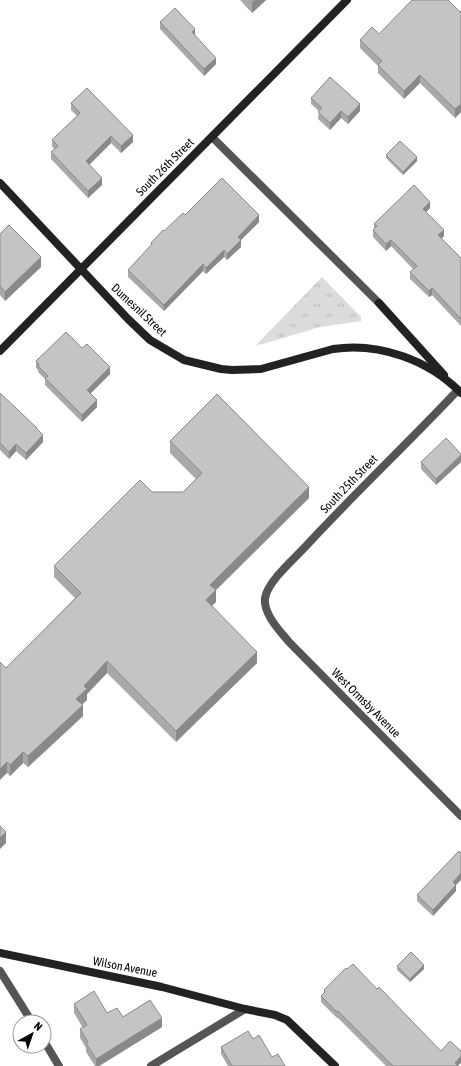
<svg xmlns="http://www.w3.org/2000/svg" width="461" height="1066" font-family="'Asap Condensed',sans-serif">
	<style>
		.grass { fill: url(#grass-tufts) }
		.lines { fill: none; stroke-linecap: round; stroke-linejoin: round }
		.street { stroke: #555; stroke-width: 8 }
		.secondary { stroke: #222; stroke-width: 8 }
		.wall { fill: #a9a9a9 }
		.shaded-wall { fill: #898989 }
		.building { fill: #c4c4c4; stroke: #898989 }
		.labels { text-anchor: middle; stroke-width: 3; stroke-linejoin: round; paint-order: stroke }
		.street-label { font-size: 12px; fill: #000; stroke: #fff }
	</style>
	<defs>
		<pattern id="grass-tufts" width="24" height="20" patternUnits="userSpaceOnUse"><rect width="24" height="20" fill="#dcdcdc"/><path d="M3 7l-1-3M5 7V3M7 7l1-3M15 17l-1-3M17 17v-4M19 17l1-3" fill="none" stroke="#bbb"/></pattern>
	</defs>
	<rect width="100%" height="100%" fill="#fff"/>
	<polygon class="grass" points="322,277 361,317 361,321 320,327 263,344 256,345"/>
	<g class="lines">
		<g class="street">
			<polyline points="212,137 379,303"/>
			<path d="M458,390C408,443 355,493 306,546C294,559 268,581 265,598C263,614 280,631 289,642L461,816"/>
			<polyline points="0,971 32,1022"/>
			<polyline points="44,1041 59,1066"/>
			<polyline points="151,1066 245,1009"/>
		</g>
		<g class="secondary">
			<path d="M0,183L128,319L150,340L184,360L221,369L232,370L261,369L333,349C379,342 429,360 461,393"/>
			<polyline points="379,303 444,375"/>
			<polyline points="0,351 347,0"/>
			<polyline points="0,953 162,987 245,1009 275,1015 287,1020 335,1066"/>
		</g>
	</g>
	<g class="wall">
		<polygon points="240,0 266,0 252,13"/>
		<polygon points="461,11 461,112 455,118 420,83 404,99 378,73 378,66 360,48 360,40 379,34 460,12"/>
		<polygon points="160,22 195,36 216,64 204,76 160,29"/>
		<polygon points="311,98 360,111 348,124 341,118 330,130 318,119 319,111 311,104"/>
		<polygon points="71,103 133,142 121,153 111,143 89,165 102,185 88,198 51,159 51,152 54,149 52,146 52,140 77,116 71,110"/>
		<polygon points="386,155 417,161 403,175 386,158"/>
		<polygon points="430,208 426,212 444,236 441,239 461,258 461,326 432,295 429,297 410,279 410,272 413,269 391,246 386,251 373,237 373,230 374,229 374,224"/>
		<polygon points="259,222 241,240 241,247 227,260 224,257 206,274 203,271 164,311 128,277 128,270 151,246 151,243 164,231"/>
		<polygon points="0,234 41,267 5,301 0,295"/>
		<polygon points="82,348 110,374 90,394 97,407 82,422 45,385 45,379 38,372 38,370 36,368 36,361"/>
		<polygon points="0,393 37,430 43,442 26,460 16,451 9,459 0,450"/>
		<polygon points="170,441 309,498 216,590 216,602 212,606 257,663 176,742 107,673 87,694 87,700 82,704 83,716 28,767 23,763 10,776 7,773 6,668 75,598 54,577 54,566 152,492 183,492 196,479 170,453"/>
		<polygon points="461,454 461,462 436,485 421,469 421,462"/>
		<polygon points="456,891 433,916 417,901 417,895"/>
		<polygon points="397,966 424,969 410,982 397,970"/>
		<polygon points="347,969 377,989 441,1051 458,1066 386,1066 338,1018 337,1018 321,1002 321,996 324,993 324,990"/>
		<polygon points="74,1004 123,1017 162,1027 99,1066 95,1066 86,1052 86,1048 80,1038 80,1029 83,1028 74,1013"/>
		<polygon points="253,1039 272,1057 285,1066 228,1066 221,1054 221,1047"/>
	</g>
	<g class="shaded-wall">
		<polygon points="255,0 266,0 252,13 252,2"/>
		<polygon points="195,29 195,36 192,32"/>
		<polygon points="216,58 216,64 204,76 204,69"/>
		<polygon points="420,75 420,83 404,99 404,91"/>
		<polygon points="360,104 360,111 348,124 348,117"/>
		<polygon points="461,104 461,112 455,118 455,109"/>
		<polygon points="341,111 341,118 330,130 330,123"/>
		<polygon points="133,135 133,142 121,153 121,146"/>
		<polygon points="111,136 111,143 86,168 86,161"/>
		<polygon points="417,157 417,161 403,175 403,172"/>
		<polygon points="102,178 102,185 88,198 88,191"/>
		<polygon points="430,202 430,208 423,215 423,209"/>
		<polygon points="259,215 259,222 238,243 241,240 241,247 227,260 227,254 238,237"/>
		<polygon points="444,230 444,236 438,242 438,235"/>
		<polygon points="391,240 391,246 386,251 386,244"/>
		<polygon points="224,250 224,257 206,274 206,268"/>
		<polygon points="41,257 41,267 5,301 5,292"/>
		<polygon points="203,264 203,271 164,311 164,305"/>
		<polygon points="432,288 432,295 429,297 429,291"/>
		<polygon points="110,367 110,374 87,397 87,390"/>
		<polygon points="97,400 97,407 82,422 82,415"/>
		<polygon points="43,435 43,442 26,460 26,453"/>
		<polygon points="16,444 16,451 9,459 9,452"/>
		<polygon points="461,455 461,462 436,485 436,479"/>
		<polygon points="309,487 309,498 216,590 216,602 206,611 206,600 210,585"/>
		<polygon points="257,652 257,663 176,742 176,731"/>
		<polygon points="107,661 107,673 87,694 87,700 76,710 76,699 84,686"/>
		<polygon points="83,705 83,716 28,767 28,756"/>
		<polygon points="23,752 23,763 10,776 10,765"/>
		<polygon points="7,762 7,773 0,780 0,769"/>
		<polygon points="6,832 6,843 0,849 0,838"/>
		<polygon points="461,873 461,880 453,888 453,882"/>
		<polygon points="456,885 456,891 433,916 433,910"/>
		<polygon points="424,965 424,969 410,982 410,979"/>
		<polygon points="162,1018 162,1027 99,1066 96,1066 96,1059"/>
		<polygon points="461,1056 461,1063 458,1066 455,1066 455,1063"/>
	</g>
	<g class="building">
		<polygon points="412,0 448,0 460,12 461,11 461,104 455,109 420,75 404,91 378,65 382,61 360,40 372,27 379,34"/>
		<polygon points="175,8 195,29 192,32 216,58 204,69 160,22"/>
		<polygon points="330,77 360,104 348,117 341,111 330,123 318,112 322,108 311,98"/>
		<polygon points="87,88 133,135 121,146 111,136 86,161 102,178 88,191 51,152 58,146 52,140 80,113 71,103"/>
		<polygon points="400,141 417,157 403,172 386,155"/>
		<polygon points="222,178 259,215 238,237 241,240 227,254 224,250 206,268 203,264 164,305 128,270 152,244 151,243 163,230 164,231 183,213 185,215"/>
		<polygon points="414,185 430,202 423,209 444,230 438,235 461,258 461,319 432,288 429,291 410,272 417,266 391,240 386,244 373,230 377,226 374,224"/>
		<polygon points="9,225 41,257 5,292 0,286 0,234"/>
		<polygon points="66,332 82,348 87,344 110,367 87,390 97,400 82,415 45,378 48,376 38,366 39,364 36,361"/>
		<polygon points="0,393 37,428 37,429 43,435 26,453 16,444 9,452 0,443"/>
		<polygon points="217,394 309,487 210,585 216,590 206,600 257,652 176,731 107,661 84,686 87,689 76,699 83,705 28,756 23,752 10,765 7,762 0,769 0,662 6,668 81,593 54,566 140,480 152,492 183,492 202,473 170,441"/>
		<polygon points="446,438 461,454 461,455 436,479 421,462"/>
		<polygon points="0,826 6,832 0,838"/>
		<polygon points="459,851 461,853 461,873 453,882 456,885 433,910 417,895"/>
		<polygon points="411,952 424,965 410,979 397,966"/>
		<polygon points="353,964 377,989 379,987 441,1051 450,1041 461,1051 461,1056 455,1063 458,1066 393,1066 338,1011 337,1012 321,996 325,992 324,990 346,968 347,969"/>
		<polygon points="94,991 107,1013 117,1008 123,1017 150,1000 162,1018 96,1059 86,1043 88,1042 80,1029 87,1025 74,1004"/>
		<polygon points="248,1031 253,1039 259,1035 272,1057 278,1054 285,1066 232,1066 221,1047"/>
	</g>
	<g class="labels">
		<g class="street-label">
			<text transform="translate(165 167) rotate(-45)" y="4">South 26th Street</text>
			<text transform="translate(139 310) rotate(43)" y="4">Dumesnil Street</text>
			<text transform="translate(349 484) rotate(-46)" y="4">South 25th Street</text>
			<text transform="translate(366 703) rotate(45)" y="4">West Ormsby Avenue</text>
			<text transform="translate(125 967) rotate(11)" y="4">Wilson Avenue</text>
		</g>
	</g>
	<g transform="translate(32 1034) rotate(40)"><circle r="19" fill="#ffffff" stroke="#999999"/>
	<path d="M0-3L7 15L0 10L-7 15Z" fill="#000000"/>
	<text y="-6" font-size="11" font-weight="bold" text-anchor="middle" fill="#000000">N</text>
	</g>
</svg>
